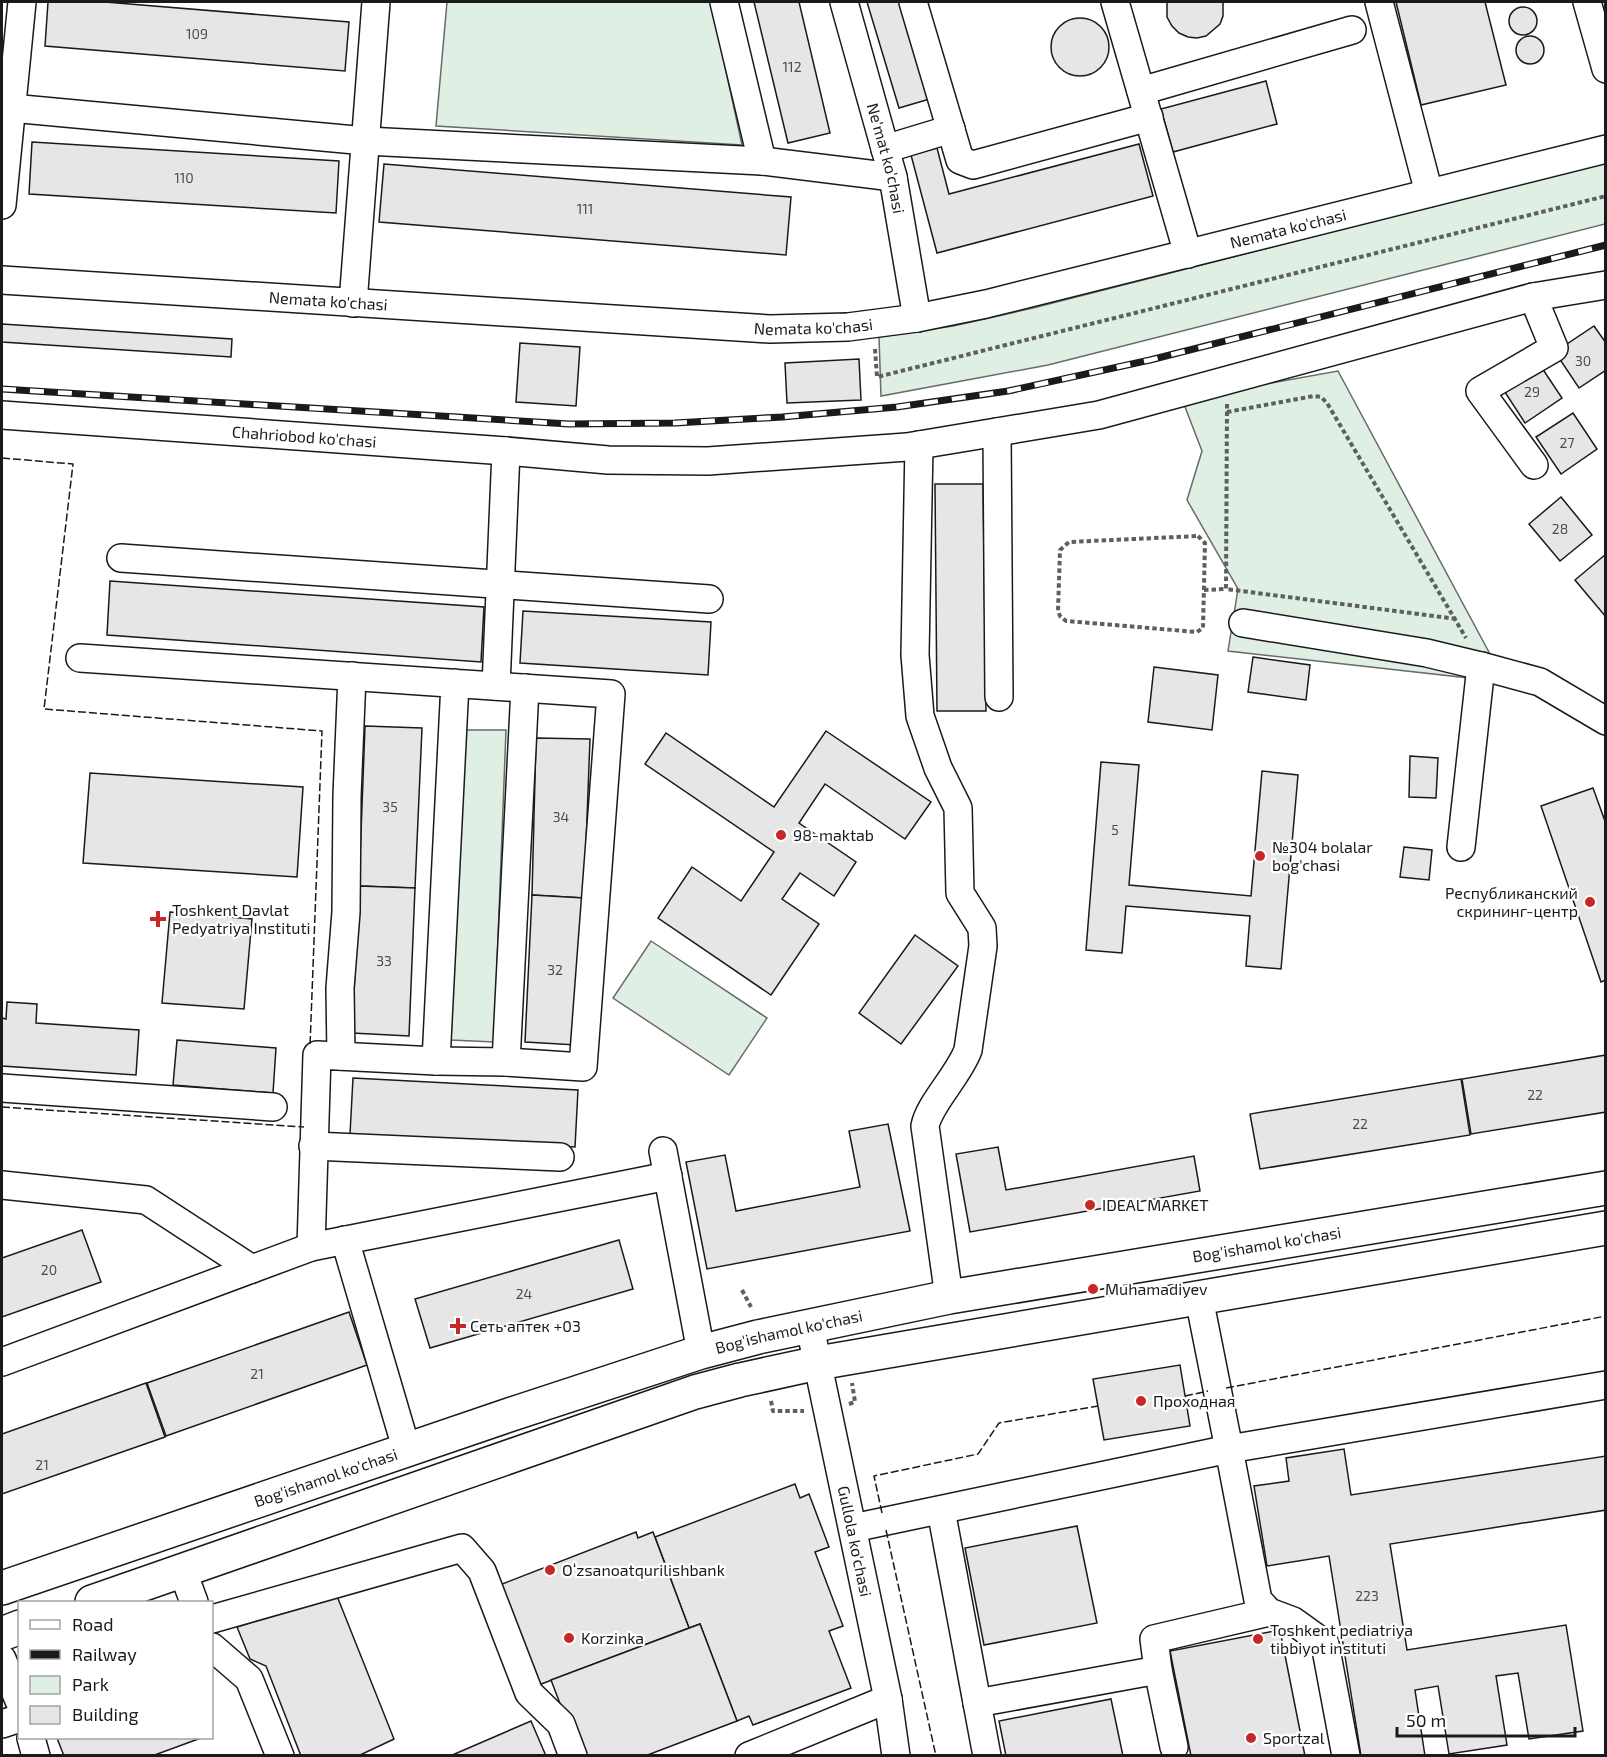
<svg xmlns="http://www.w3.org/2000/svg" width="1607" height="1757" font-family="'Exo 2',sans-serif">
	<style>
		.green { fill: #e0efe3; stroke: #6a6a6a; stroke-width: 1.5 }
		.building { fill: #e6e6e6; stroke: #1a1a1a; stroke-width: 1.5 }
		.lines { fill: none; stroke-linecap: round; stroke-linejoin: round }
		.minor-casing { stroke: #1a1a1a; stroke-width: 30 }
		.major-casing { stroke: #1a1a1a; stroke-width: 36 }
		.path { stroke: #5f5f5f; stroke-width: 4; stroke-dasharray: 4.5 3; stroke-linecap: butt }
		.minor { stroke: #fff; stroke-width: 27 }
		.major { stroke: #fff; stroke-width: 33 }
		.rail-casing { stroke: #1a1a1a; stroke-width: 7 }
		.rail { stroke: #fff; stroke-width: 4.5; stroke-dasharray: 14; stroke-linecap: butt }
		.fence { stroke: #1a1a1a; stroke-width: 1.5; stroke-dasharray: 8 3; stroke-linecap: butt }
		.poi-dot { fill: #c62828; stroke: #fff; stroke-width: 2 }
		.labels { text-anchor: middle; stroke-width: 4.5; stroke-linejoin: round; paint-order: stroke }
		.number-label { font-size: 14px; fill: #4d4d4d }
		.street-label { font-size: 16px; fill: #1a1a1a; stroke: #fff }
		.poi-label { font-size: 16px; fill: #1a1a1a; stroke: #fff; text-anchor: start }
	</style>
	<rect width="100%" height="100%" fill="#fff"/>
	<g class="green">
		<polygon points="447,2 711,2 742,145 436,126"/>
		<polygon points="1605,162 1605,224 1048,365 881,396 879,337 953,326 1033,308"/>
		<polygon points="1338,371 1505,682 1228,651 1238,589 1187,500 1202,451 1182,399"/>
		<polygon points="464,730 506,730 494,1042 451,1040"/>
		<polygon points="651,941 767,1018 729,1075 613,998"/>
	</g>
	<g class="building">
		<polygon points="48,2 105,2 349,22 345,71 45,46"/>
		<polygon points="754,2 799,2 830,133 788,143"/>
		<polygon points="867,2 904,2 933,98 899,108"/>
		<polygon points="1167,2 1223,2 1223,16 1220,24 1206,36 1197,38 1188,37 1179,33 1172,26 1167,17"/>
		<polygon points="1396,2 1485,2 1506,85 1421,105"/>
		<circle cx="1523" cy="21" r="14"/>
		<circle cx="1080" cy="47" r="29"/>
		<circle cx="1530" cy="50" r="14"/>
		<polygon points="1266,81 1277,124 1173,152 1161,109"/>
		<polygon points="32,142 339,161 336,213 29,194"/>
		<polygon points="1139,144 1153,196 937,253 911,155 937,148 949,194"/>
		<polygon points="384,164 791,197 786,255 379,222"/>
		<polygon points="2,324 232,339 231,357 2,342"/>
		<polygon points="1594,326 1606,343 1606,370 1579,388 1555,352"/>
		<polygon points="520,343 580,347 576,406 516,402"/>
		<polygon points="859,359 861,400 787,403 785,363"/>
		<polygon points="1538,362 1562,398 1525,423 1501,386"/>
		<polygon points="1573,413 1597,449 1561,474 1536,437"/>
		<polygon points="935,484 983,484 986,711 937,711"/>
		<polygon points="1561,497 1592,535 1560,561 1529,524"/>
		<polygon points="1606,554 1606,617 1575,580"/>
		<polygon points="110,581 484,607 481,662 107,635"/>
		<polygon points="523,611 711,622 708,675 520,663"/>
		<polygon points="1253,657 1310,665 1306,700 1248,692"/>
		<polygon points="1154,667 1218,675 1212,730 1148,722"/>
		<polygon points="365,726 422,728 415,888 359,886"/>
		<polygon points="826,731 931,802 905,839 825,784 799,823 856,862 834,896 800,873 782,899 819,924 771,995 658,918 692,867 741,901 774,852 645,764 666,733 774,807"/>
		<polygon points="536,738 590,739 584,898 532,895"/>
		<polygon points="1410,756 1438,758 1436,798 1409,797"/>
		<polygon points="1101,762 1139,765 1129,885 1251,896 1262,771 1298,775 1281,969 1246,966 1250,916 1126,906 1122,953 1086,950"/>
		<polygon points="90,773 303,787 297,877 83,863"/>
		<polygon points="1593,788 1606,824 1606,980 1601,982 1541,806"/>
		<polygon points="1404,847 1432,850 1429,880 1400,877"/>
		<polygon points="359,886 415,888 409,1036 352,1033"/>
		<polygon points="532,895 584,898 577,1045 525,1042"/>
		<polygon points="170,912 252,919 244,1009 162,1003"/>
		<polygon points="915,935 958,966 901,1044 859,1013"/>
		<polygon points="7,1002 37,1004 36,1023 139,1030 136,1075 2,1066 2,1018 6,1019"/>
		<polygon points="177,1040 276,1048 273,1093 173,1085"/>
		<polygon points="1606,1055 1606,1112 1471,1134 1462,1079"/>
		<polygon points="353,1078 578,1090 575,1147 350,1134"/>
		<polygon points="1461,1079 1470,1135 1260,1169 1250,1114"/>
		<polygon points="888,1124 910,1231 707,1269 686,1162 725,1155 736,1211 860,1187 849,1131"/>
		<polygon points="998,1147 1006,1190 1194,1156 1200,1191 970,1232 956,1154"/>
		<polygon points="82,1230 101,1282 2,1317 2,1258"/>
		<polygon points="619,1240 633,1289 430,1348 415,1299"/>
		<polygon points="349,1312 367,1365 166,1436 147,1383"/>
		<polygon points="1180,1365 1190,1426 1104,1440 1093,1379"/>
		<polygon points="146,1383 165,1437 2,1494 2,1434"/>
		<polygon points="1344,1449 1351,1495 1606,1456 1606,1510 1390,1544 1407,1650 1566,1625 1583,1731 1529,1739 1518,1673 1496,1676 1507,1745 1449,1754 1438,1686 1415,1690 1425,1756 1361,1756 1329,1556 1267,1566 1254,1486 1289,1481 1286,1458"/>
		<polygon points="795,1484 800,1498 809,1494 829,1547 815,1552 843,1626 829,1631 851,1688 753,1725 749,1716 737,1721 700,1624 689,1628 655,1537"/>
		<polygon points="1077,1526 1097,1623 984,1645 965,1548"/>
		<polygon points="636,1532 638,1538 653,1532 689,1628 536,1686 497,1586"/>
		<polygon points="337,1596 394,1739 358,1756 301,1756 266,1666 250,1659 237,1627"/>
		<polygon points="700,1624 737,1721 645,1756 580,1756 551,1680"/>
		<polygon points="1280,1630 1305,1756 1191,1756 1170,1651"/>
		<polygon points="1111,1699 1123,1756 1006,1756 999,1721"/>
		<polygon points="531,1721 546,1756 450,1756"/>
		<polygon points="57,1738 201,1738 152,1756 64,1756"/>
	</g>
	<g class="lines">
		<defs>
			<g id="minor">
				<polyline points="724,2 762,161"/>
				<path id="s1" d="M844,2L893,177L917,318"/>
				<polyline points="913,2 960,160 973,165 1149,117"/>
				<polyline points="1115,2 1188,254"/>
				<polyline points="1379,2 1429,193"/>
				<polyline points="1587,2 1606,69"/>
				<polyline points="1141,91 1352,30"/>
				<polyline points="11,108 366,141 762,161 893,177"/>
				<polyline points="885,149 951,129"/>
				<polyline points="2,205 22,2"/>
				<path id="s2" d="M2,280L770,329L848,327L917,318L986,304L1606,149"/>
				<polyline points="353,303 376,2"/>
				<path id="s3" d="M2,415L506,451L608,460L708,461L907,447L1099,415L1533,297"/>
				<polyline points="997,432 999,697"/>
				<path d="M919,445L915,655L920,716L938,768L958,808L960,893L982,928L983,946L968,1050C959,1075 929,1104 925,1126L949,1297"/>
				<polyline points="1534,465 1480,391 1554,348 1533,297 1606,285"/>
				<polyline points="121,558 709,599"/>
				<polyline points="1243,623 1427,653 1481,666 1540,682 1606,721"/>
				<path d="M80,658C257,670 434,682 611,694L583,1067L506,1062L436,1061L455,683"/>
				<polyline points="496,686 506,451"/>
				<polyline points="1461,847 1481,666"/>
				<polyline points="341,1056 340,988 346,912 347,796 352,676"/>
				<polyline points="436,1061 317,1055 311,1247 668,1176"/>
				<polyline points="506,1062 525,688"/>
				<polyline points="2,1088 273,1107"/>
				<polyline points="313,1146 560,1157"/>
				<polyline points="663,1151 701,1352"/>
				<polyline points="2,1185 146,1200 252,1269"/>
				<polyline points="345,1240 407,1451"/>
				<polyline points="1199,1298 1229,1449 1606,1385"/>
				<path id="s4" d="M810,1327L888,1699L896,1756"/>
				<polyline points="2,1362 311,1247"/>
				<polyline points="941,1510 987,1756"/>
				<polyline points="853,1528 1229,1449 1258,1600 1269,1612 1293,1621 1325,1644 1346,1756"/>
				<polyline points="183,1572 194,1602"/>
				<polyline points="212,1619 462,1548 482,1571 529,1693 561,1724 573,1756"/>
				<polyline points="212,1647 249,1679 280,1756"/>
				<polyline points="2,1659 20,1703"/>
				<polyline points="1158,1670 1154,1639 1269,1612"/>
				<polyline points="977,1703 1158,1670 1174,1747"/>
				<polyline points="2,1724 20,1718"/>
				<polyline points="31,1738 36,1756"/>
				<polyline points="749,1756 888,1699"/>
			</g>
			<g id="major">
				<path id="s5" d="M2,1588L506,1416L701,1352L758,1337L949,1297L1606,1188"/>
				<polyline points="92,1602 695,1392 740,1380 818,1363 1606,1228"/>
				<polyline points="2,1634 20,1627"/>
			</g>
		</defs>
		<use href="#minor" class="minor-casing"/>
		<use href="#major" class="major-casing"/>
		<g class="path">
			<polyline points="875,349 877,377 1606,196"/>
			<polyline points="1227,404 1226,589 1457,619"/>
			<polyline points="1227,412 1314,396 1321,397 1327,403 1466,638"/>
			<polygon points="1198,536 1205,543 1203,628 1197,632 1066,621 1060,616 1058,611 1060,550 1069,542"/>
			<polyline points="1204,590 1226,589"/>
			<polyline points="742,1290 751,1307"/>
			<polyline points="771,1401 773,1411 804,1411"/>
			<polyline points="849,1404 855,1402 852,1383"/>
		</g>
		<use href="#minor" class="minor"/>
		<use href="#major" class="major"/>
		<defs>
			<polyline id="rail" points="2,389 569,424 675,423 782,417 897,407 1008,391 1150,360 1606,245"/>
		</defs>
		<use href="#rail" class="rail-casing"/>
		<use href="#rail" class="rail"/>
		<g class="fence">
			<polyline points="2,458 73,464 44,709 322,731 310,1046"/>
			<polyline points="2,1107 304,1127"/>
			<polyline points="1226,1388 1606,1316"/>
			<polyline points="1185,1396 1208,1391"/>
			<polyline points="882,1513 874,1476 978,1454 999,1423 1098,1406"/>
			<polyline points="886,1530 936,1756"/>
		</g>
	</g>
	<g class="poi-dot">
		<circle cx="781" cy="835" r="6"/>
		<circle cx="1260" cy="856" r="6"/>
		<circle cx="1590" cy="902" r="6"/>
		<path d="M155 910h6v6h6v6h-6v6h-6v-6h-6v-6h6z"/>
		<circle cx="1090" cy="1205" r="6"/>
		<circle cx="1093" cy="1289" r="6"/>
		<path d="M455 1317h6v6h6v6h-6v6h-6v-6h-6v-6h6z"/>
		<circle cx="1141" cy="1401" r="6"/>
		<circle cx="550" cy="1570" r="6"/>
		<circle cx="569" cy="1638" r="6"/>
		<circle cx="1258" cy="1639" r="6"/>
		<circle cx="1251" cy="1738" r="6"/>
	</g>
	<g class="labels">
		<g class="number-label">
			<text x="197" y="39">109</text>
			<text x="792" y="72">112</text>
			<text x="184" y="183">110</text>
			<text x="585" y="214">111</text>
			<text x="1583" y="366">30</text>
			<text x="1532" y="397">29</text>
			<text x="1567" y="448">27</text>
			<text x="1560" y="534">28</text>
			<text x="390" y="812">35</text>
			<text x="561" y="822">34</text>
			<text x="1115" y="835">5</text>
			<text x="384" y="966">33</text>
			<text x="555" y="975">32</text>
			<text x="1535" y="1100">22</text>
			<text x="1360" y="1129">22</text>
			<text x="49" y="1275">20</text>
			<text x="524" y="1299">24</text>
			<text x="257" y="1379">21</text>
			<text x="42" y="1470">21</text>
			<text x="1367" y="1601">223</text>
		</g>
		<g class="street-label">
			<text dy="6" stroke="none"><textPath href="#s1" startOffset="162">Ne'mat ko'chasi</textPath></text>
			<text dy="6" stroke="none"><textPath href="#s2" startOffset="1299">Nemata ko'chasi</textPath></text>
			<text dy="6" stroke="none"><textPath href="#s2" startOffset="327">Nemata ko'chasi</textPath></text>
			<text dy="6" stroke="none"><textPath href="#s2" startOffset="813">Nemata ko'chasi</textPath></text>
			<text dy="6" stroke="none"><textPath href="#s3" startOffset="303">Chahriobod ko'chasi</textPath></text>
			<text dy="6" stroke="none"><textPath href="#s5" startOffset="1314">Bog'ishamol ko'chasi</textPath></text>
			<text dy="6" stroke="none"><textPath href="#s5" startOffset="828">Bog'ishamol ko'chasi</textPath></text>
			<text dy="6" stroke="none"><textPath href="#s5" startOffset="342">Bog'ishamol ko'chasi</textPath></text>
			<text dy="6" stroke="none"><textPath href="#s4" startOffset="219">Gullola ko'chasi</textPath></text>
		</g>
		<g class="poi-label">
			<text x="793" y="841">98-maktab</text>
			<text x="1272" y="853">№304 bolalar<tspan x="1272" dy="18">bog'chasi</tspan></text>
			<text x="1578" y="899" text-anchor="end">Республиканский<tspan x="1578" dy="18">скрининг-центр</tspan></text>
			<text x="172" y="916">Toshkent Davlat<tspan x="172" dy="18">Pedyatriya Instituti</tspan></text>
			<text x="1102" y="1211">IDEAL MARKET</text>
			<text x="1105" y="1295">Muhamadiyev</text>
			<text x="470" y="1332">Сеть аптек +03</text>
			<text x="1153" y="1407">Проходная</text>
			<text x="562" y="1576">Oʻzsanoatqurilishbank</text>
			<text x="1270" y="1636">Toshkent pediatriya<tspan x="1270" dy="18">tibbiyot instituti</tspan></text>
			<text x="581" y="1644">Korzinka</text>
			<text x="1263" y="1744">Sportzal</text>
		</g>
	</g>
	<rect width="1607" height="1757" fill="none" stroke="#1a1a1a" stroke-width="6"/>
	<rect x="18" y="1601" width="195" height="138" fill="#ffffff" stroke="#a3a3a3" stroke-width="1.5"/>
	<rect x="30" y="1620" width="30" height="9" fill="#ffffff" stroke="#a3a3a3" stroke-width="1.5"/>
	<text x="72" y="1631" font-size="18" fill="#1a1a1a">Road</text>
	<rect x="30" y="1650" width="30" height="9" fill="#1a1a1a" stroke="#a3a3a3" stroke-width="1.5"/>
	<text x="72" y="1661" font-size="18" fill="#1a1a1a">Railway</text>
	<rect x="30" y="1676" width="30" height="18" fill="#e0efe3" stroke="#a3a3a3" stroke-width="1.5"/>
	<text x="72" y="1691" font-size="18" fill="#1a1a1a">Park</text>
	<rect x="30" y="1706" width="30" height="18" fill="#e6e6e6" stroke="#a3a3a3" stroke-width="1.5"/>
	<text x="72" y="1721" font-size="18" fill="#1a1a1a">Building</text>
	<path d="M1397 1727v9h178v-9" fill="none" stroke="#1a1a1a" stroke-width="3"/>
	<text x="1406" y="1727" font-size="18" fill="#1a1a1a" stroke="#ffffff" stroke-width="4.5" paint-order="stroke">50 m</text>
</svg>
